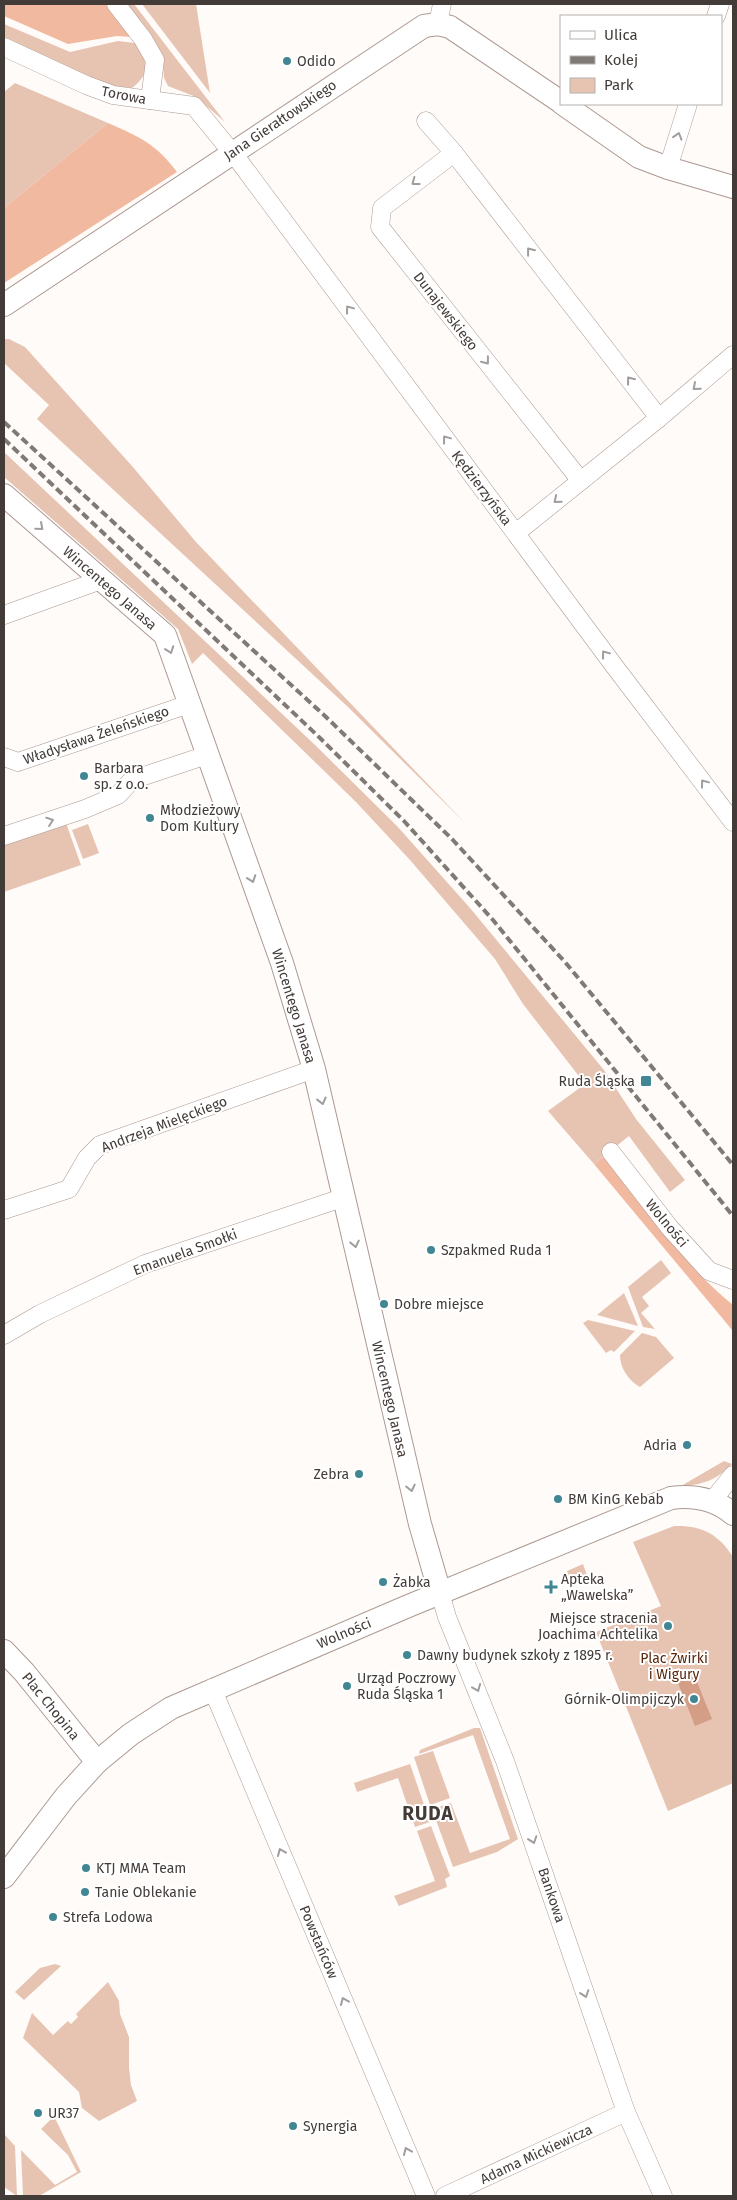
<svg xmlns="http://www.w3.org/2000/svg" width="737" height="2200" font-family="'Fira Sans',sans-serif">
	<style>
		.green { fill: #e7c3b2 }
		.forest { fill: #f1b9a0 }
		.water { fill: #d49e86 }
		.lines { fill: none; stroke-linecap: round; stroke-linejoin: round }
		.minor-casing { stroke: #ac9991; stroke-width: 19 }
		.tertiary-casing { stroke: #ac9991; stroke-width: 24 }
		.minor { stroke: #fff; stroke-width: 18 }
		.tertiary { stroke: #fff; stroke-width: 22 }
		.rail { stroke: #807a77; stroke-width: 4; stroke-dasharray: 8 4; stroke-linecap: butt }
		.oneway { stroke: #a19d9c }
		.poi-dot { fill: #418693; stroke: #fff; stroke-width: 2 }
		.labels { text-anchor: middle; stroke-width: 4; stroke-linejoin: round; paint-order: stroke }
		.poi-label { font-size: 14px; fill: #433b38; stroke: #fff; text-anchor: start }
		.street-label { font-size: 14px; fill: #433b38; stroke: #fff }
		.park-label { font-size: 14px; fill: #58260b; stroke: #fff }
		.district-label { font-size: 19px; font-weight: bold; letter-spacing: 1px; fill: #433b38; stroke: #fff }
	</style>
	<rect width="100%" height="100%" fill="#fffbf9"/>
	<g class="green">
		<polygon points="127,4 134,4 225,122 196,97 168,86 164,78 162,53"/>
		<polygon points="142,4 196,4 210,93"/>
		<path d="M4,24L70,52L118,41L135,43C147,60 152,73 132,88L105,85L4,37Z"/>
		<polygon points="15,83 108,123 4,208 4,92"/>
		<polygon points="4,339 9,339 25,347 132,466 196,542 466,824 348,707 37,419 49,405 4,363"/>
		<polygon points="4,452 313,743 397,826 470,908 604,1070 636,1119 685,1180 670,1192 629,1136 594,1164 548,1111 585,1084 523,1004 495,959 410,860 356,802 203,653 192,664 178,629 4,477"/>
		<polygon points="66,823 81,865 4,892 4,845"/>
		<polygon points="88,824 99,853 83,859 72,830"/>
		<polygon points="661,1260 671,1273 642,1297 649,1306 641,1313 655,1329 643,1327 628,1287"/>
		<polygon points="624,1293 638,1326 597,1315"/>
		<polygon points="588,1320 635,1331 614,1352 611,1350 606,1353 583,1323"/>
		<path d="M642,1333L656,1337L674,1358L640,1387C628,1380 620,1368 620,1355Z"/>
		<path d="M724,1461L732,1464C717,1480 702,1485 681,1486Z"/>
		<path d="M674,1526C701,1525 719,1534 733,1557V1783L668,1811L596,1632L661,1606L633,1542Z"/>
		<polygon points="583,1564 588,1578 572,1585 567,1571"/>
		<polygon points="474,1728 480,1728 518,1839 497,1852 453,1867 432,1809 451,1803 470,1853 510,1839 473,1735 419,1754 420,1750"/>
		<polygon points="433,1751 450,1798 430,1805 414,1757"/>
		<polygon points="410,1764 430,1822 415,1827 398,1778 357,1792 354,1783"/>
		<polygon points="431,1826 450,1876 445,1879 447,1887 399,1906 394,1896 435,1881 417,1831"/>
		<polygon points="55,1964 61,1966 24,2000 15,1992 40,1968"/>
		<polygon points="108,1982 119,2001 120,2014 129,2037 129,2068 131,2085 137,2101 99,2121 82,2108 79,2092 23,2038 32,2013 53,2035 68,2021 71,2024 78,2017 76,2014"/>
		<polygon points="54,2116 81,2172 39,2196 23,2196 21,2150 55,2185 77,2172 68,2155 41,2129"/>
		<polygon points="5,2135 15,2146 17,2196 4,2187"/>
	</g>
	<g class="forest">
		<polygon points="4,4 107,4 132,37 117,36 68,44 4,16"/>
		<path d="M108,123C140,137 156,144 177,172L4,283V208Z"/>
		<path d="M607,1154C646,1208 681,1263 733,1305V1331L594,1164Z"/>
	</g>
	<polygon class="water" points="693,1672 712,1719 695,1726 676,1678 684,1673"/>
	<g class="lines">
		<defs>
			<g id="minor">
				<polyline points="116,4 143,39 155,60 150,100"/>
				<polyline points="716,16 720,4"/>
				<polyline points="438,24 442,4"/>
				<polyline points="4,47 86,85 113,95 194,106 239,161 615,667 733,822"/>
				<polyline points="426,121 454,153 659,418"/>
				<polyline points="454,153 382,208 380,227 581,481"/>
				<polyline points="668,168 688,104"/>
				<polyline points="516,533 659,418 733,355"/>
				<polyline points="4,615 101,580"/>
				<polyline points="4,757 18,762 189,704"/>
				<polyline points="4,836 85,809 118,795 132,780 207,755"/>
				<polyline points="611,1152 670,1228 709,1271 733,1280"/>
				<polyline points="4,1210 69,1189 87,1158 100,1145 314,1069"/>
				<polyline points="4,1335 40,1314 145,1264 345,1197"/>
				<polyline points="712,1501 733,1475"/>
				<polyline points="440,1593 447,1617 505,1761 626,2112 663,2196"/>
				<polyline points="212,1688 426,2196"/>
				<polyline points="445,2196 626,2112"/>
			</g>
			<g id="tertiary">
				<polyline points="563,104 639,157 668,168 733,187"/>
				<polyline points="4,305 424,26 438,24 450,27 561,102"/>
				<polyline points="4,495 165,635 282,963 314,1069 420,1524 440,1593"/>
				<polyline points="4,1651 24,1672 97,1762"/>
				<path d="M4,1877L66,1796L97,1762L131,1734L171,1708L406,1607L671,1498C694,1495 715,1499 733,1514"/>
			</g>
		</defs>
		<use href="#minor" class="minor-casing"/>
		<use href="#tertiary" class="tertiary-casing"/>
		<use href="#minor" class="minor"/>
		<use href="#tertiary" class="tertiary"/>
		<g class="rail">
			<polyline points="4,422 325,716 452,839 565,962 733,1165"/>
			<polyline points="4,439 320,738 404,821 493,920 733,1216"/>
		</g>
	</g>
	<defs><path id="oneway-chevron" d="M-2-3.5L2.5 0L-2 3.5" fill="none" stroke-width="1.6" stroke-linecap="round" stroke-linejoin="round" transform="scale(1.25)"/></defs>
	<g class="oneway">
		<use href="#oneway-chevron" transform="translate(678 136) rotate(-73)"/>
		<use href="#oneway-chevron" transform="translate(415 182) rotate(143)"/>
		<use href="#oneway-chevron" transform="translate(530 251) rotate(-128)"/>
		<use href="#oneway-chevron" transform="translate(349 309) rotate(-127)"/>
		<use href="#oneway-chevron" transform="translate(486 361) rotate(52)"/>
		<use href="#oneway-chevron" transform="translate(630 380) rotate(-128)"/>
		<use href="#oneway-chevron" transform="translate(696 387) rotate(139)"/>
		<use href="#oneway-chevron" transform="translate(446 439) rotate(-127)"/>
		<use href="#oneway-chevron" transform="translate(557 500) rotate(141)"/>
		<use href="#oneway-chevron" transform="translate(40 527) rotate(41)"/>
		<use href="#oneway-chevron" transform="translate(170 650) rotate(70)"/>
		<use href="#oneway-chevron" transform="translate(605 654) rotate(-127)"/>
		<use href="#oneway-chevron" transform="translate(704 783) rotate(-127)"/>
		<use href="#oneway-chevron" transform="translate(50 821) rotate(-19)"/>
		<use href="#oneway-chevron" transform="translate(252 879) rotate(70)"/>
		<use href="#oneway-chevron" transform="translate(322 1101) rotate(76)"/>
		<use href="#oneway-chevron" transform="translate(355 1244) rotate(78)"/>
		<use href="#oneway-chevron" transform="translate(411 1488) rotate(77)"/>
		<use href="#oneway-chevron" transform="translate(477 1688) rotate(68)"/>
		<use href="#oneway-chevron" transform="translate(533 1840) rotate(71)"/>
		<use href="#oneway-chevron" transform="translate(281 1852) rotate(-113)"/>
		<use href="#oneway-chevron" transform="translate(585 1994) rotate(71)"/>
		<use href="#oneway-chevron" transform="translate(344 2001) rotate(-113)"/>
		<use href="#oneway-chevron" transform="translate(407 2151) rotate(-113)"/>
	</g>
	<g class="poi-dot">
		<circle cx="287" cy="61" r="5"/>
		<circle cx="84" cy="776" r="5"/>
		<circle cx="150" cy="818" r="5"/>
		<rect x="640" y="1075" width="12" height="12" rx="2.5"/>
		<circle cx="431" cy="1250" r="5"/>
		<circle cx="384" cy="1304" r="5"/>
		<circle cx="687" cy="1445" r="5"/>
		<circle cx="359" cy="1474" r="5"/>
		<circle cx="558" cy="1499" r="5"/>
		<circle cx="383" cy="1582" r="5"/>
		<path d="M548.5 1579.5h5v5h5v5h-5v5h-5v-5h-5v-5h5z"/>
		<circle cx="668" cy="1626" r="5"/>
		<circle cx="407" cy="1655" r="5"/>
		<circle cx="347" cy="1686" r="5"/>
		<circle cx="694" cy="1699" r="5"/>
		<circle cx="86" cy="1868" r="5"/>
		<circle cx="85" cy="1892" r="5"/>
		<circle cx="53" cy="1917" r="5"/>
		<circle cx="38" cy="2113" r="5"/>
		<circle cx="293" cy="2126" r="5"/>
	</g>
	<g class="labels">
		<g class="poi-label">
			<text x="297" y="66">Odido</text>
			<text x="94" y="773">Barbara<tspan x="94" dy="16">sp. z o.o.</tspan></text>
			<text x="160" y="815">Młodzieżowy<tspan x="160" dy="16">Dom Kultury</tspan></text>
			<text x="635" y="1086" text-anchor="end">Ruda Śląska</text>
			<text x="441" y="1255">Szpakmed Ruda 1</text>
			<text x="394" y="1309">Dobre miejsce</text>
			<text x="677" y="1450" text-anchor="end">Adria</text>
			<text x="349" y="1479" text-anchor="end">Zebra</text>
			<text x="568" y="1504">BM KinG Kebab</text>
			<text x="561" y="1584">Apteka<tspan x="561" dy="16">„Wawelska”</tspan></text>
			<text x="393" y="1587">Żabka</text>
			<text x="658" y="1623" text-anchor="end">Miejsce stracenia<tspan x="658" dy="16">Joachima Achtelika</tspan></text>
			<text x="417" y="1660">Dawny budynek szkoły z 1895 r.</text>
			<text x="357" y="1683">Urząd Poczrowy<tspan x="357" dy="16">Ruda Śląska 1</tspan></text>
			<text x="684" y="1704" text-anchor="end">Górnik-Olimpijczyk</text>
			<text x="96" y="1873">KTJ MMA Team</text>
			<text x="95" y="1897">Tanie Oblekanie</text>
			<text x="63" y="1922">Strefa Lodowa</text>
			<text x="48" y="2118">UR37</text>
			<text x="303" y="2131">Synergia</text>
		</g>
		<g class="street-label">
			<text transform="translate(124 95) rotate(11)" y="5">Torowa</text>
			<text transform="translate(280 120) rotate(-34)" y="5">Jana Gierałtowskiego</text>
			<text transform="translate(446 311) rotate(52)" y="5">Dunajewskiego</text>
			<text transform="translate(482 488) rotate(53)" y="5">Kędzierzyńska</text>
			<text transform="translate(110 588) rotate(41)" y="5">Wincentego Janasa</text>
			<text transform="translate(96 735) rotate(-19)" y="5">Władysława Żeleńskiego</text>
			<text transform="translate(294 1006) rotate(73)" y="5">Wincentego Janasa</text>
			<text transform="translate(164 1124) rotate(-21)" y="5">Andrzeja Mielęckiego</text>
			<text transform="translate(667 1223) rotate(50)" y="5">Wolności</text>
			<text transform="translate(185 1252) rotate(-20)" y="5">Emanuela Smołki</text>
			<text transform="translate(390 1399) rotate(77)" y="5">Wincentego Janasa</text>
			<text transform="translate(344 1633) rotate(-23)" y="5">Wolności</text>
			<text transform="translate(51 1706) rotate(51)" y="5">Plac Chopina</text>
			<text transform="translate(552 1895) rotate(71)" y="5">Bankowa</text>
			<text transform="translate(319 1942) rotate(67)" y="5">Powstańców</text>
			<text transform="translate(536 2154) rotate(-25)" y="5">Adama Mickiewicza</text>
		</g>
		<g class="park-label">
			<text x="674" y="1663">Plac Żwirki<tspan x="674" dy="16">i Wigury</tspan></text>
		</g>
		<g class="district-label">
			<text x="428" y="1820">RUDA</text>
		</g>
	</g>
	<rect width="737" height="2200" fill="none" stroke="#433b38" stroke-width="10"/>
	<rect x="560" y="15" width="162" height="90" fill="#ffffff" stroke="#b4b1af"/>
	<rect x="570" y="31" width="25" height="8" fill="#ffffff" stroke="#b4b1af"/>
	<text x="604" y="40" font-size="15" fill="#433b38">Ulica</text>
	<rect x="570" y="56" width="25" height="8" fill="#807a77" stroke="#b4b1af"/>
	<text x="604" y="65" font-size="15" fill="#433b38">Kolej</text>
	<rect x="570" y="78" width="25" height="15" fill="#e7c3b2" stroke="#b4b1af"/>
	<text x="604" y="90" font-size="15" fill="#433b38">Park</text>
</svg>
